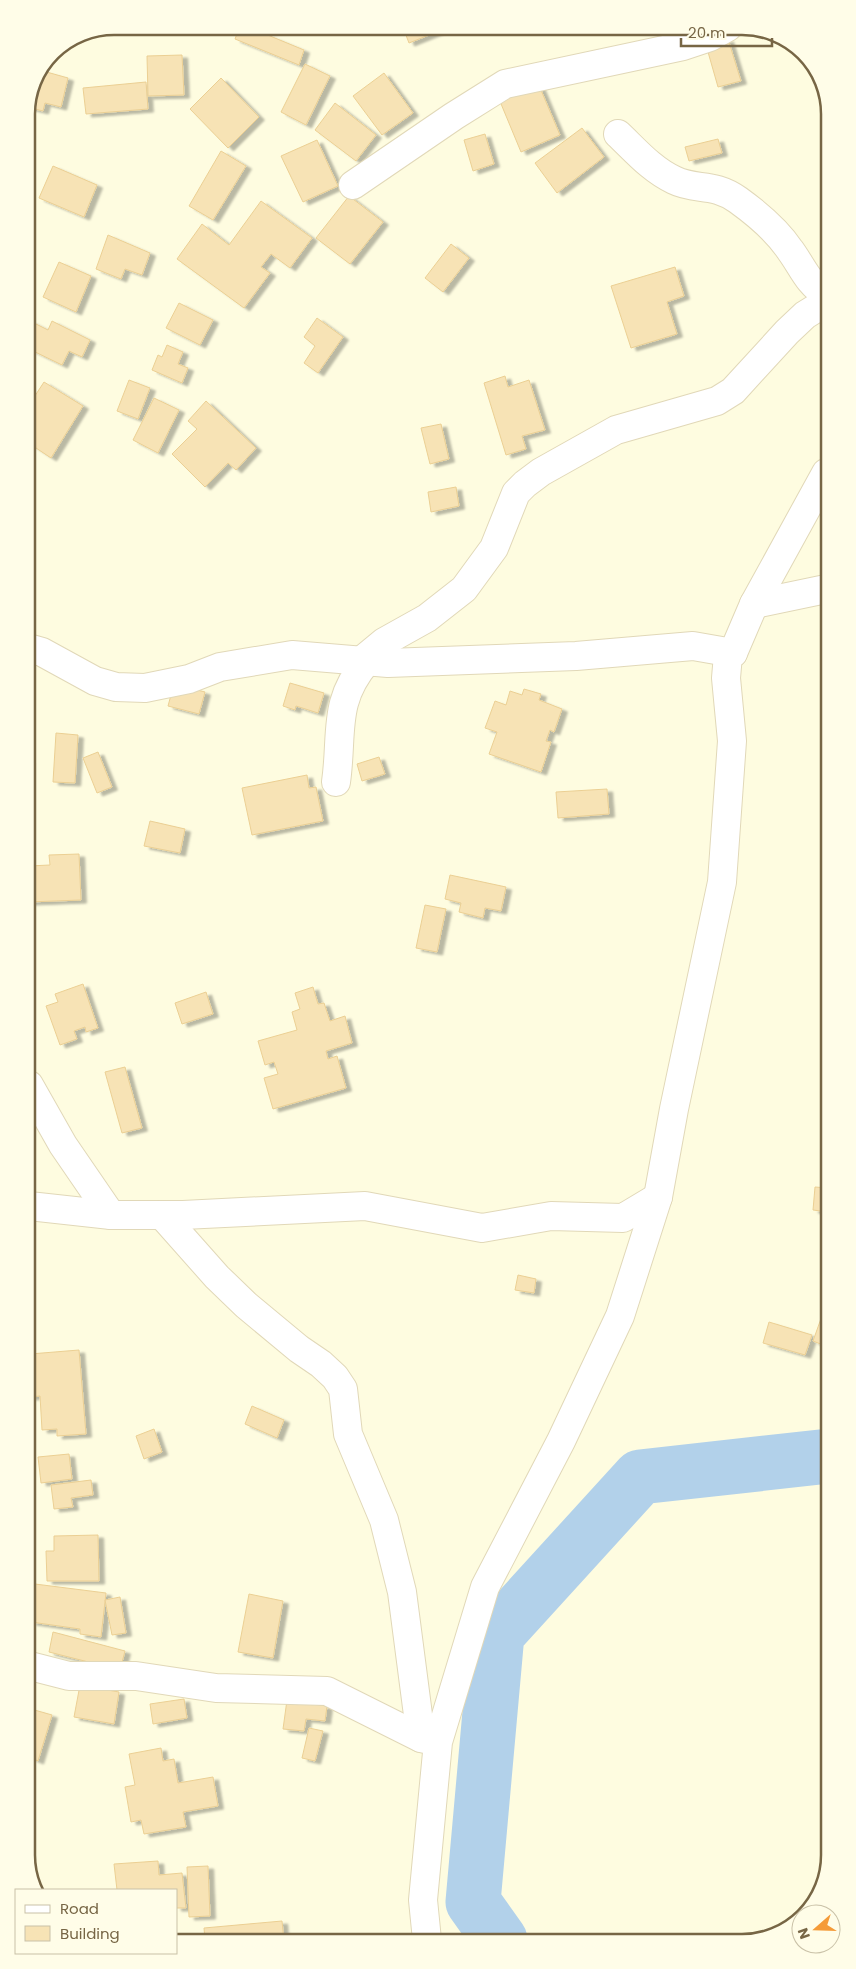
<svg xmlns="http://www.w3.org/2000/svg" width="856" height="1969" font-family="Poppins,sans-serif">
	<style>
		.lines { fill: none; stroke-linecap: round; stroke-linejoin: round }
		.river { stroke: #b2d1ea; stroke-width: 55 }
		.building { fill: #f7e3b5; stroke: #ebcf93; filter: url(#shadow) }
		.street-casing { stroke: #e1d8b8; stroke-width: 30 }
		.street { stroke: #fff; stroke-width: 28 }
		.rim { fill: none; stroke: #776645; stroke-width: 2.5 }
	</style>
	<defs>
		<filter id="shadow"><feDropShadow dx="5.5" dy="3" stdDeviation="1" flood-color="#0004"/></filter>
	</defs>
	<rect width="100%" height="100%" fill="#fefce0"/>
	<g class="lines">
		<polyline class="river" points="500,1940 473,1902 497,1634 640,1477 829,1456"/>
	</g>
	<g class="building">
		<polygon points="651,27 666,27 653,32"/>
		<polygon points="444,29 409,43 404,30"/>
		<polygon points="238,31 258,31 304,50 299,65 235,39"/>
		<polygon points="728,39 741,81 718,87 706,45"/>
		<polygon points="182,55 184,95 148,96 147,56"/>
		<polygon points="305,64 330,76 306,125 281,112"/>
		<polygon points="43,71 68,78 61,107 45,103 43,111 27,107"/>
		<polygon points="384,73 413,113 382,135 353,96"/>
		<polygon points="221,78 259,117 228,148 190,109"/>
		<polygon points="146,82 148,109 86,114 83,88"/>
		<polygon points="538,83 560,135 521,152 499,99"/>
		<polygon points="335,103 376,135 356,161 315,130"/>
		<polygon points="582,128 604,157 557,193 535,163"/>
		<polygon points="485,134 494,164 473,171 464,140"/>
		<polygon points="718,139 722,153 689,161 685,147"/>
		<polygon points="317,140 338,186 303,202 281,156"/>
		<polygon points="221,151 246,166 213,220 189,206"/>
		<polygon points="53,166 97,185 84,217 39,198"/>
		<polygon points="349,196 383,222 350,264 316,238"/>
		<polygon points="261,201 312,238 290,268 271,254 261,267 270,273 244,308 177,259 202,224 229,245"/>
		<polygon points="108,235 150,253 142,275 125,269 121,279 96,269"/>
		<polygon points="451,244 469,258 443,292 425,278"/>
		<polygon points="59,262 91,276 76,312 43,297"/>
		<polygon points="675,267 684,296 667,302 677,334 631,348 611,286"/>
		<polygon points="179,303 213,320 200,345 166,328"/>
		<polygon points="317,318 343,337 318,373 304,363 315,346 304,337"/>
		<polygon points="30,321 48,330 52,321 90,340 82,357 69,351 62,365 27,348 27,327"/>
		<polygon points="167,345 183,352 178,364 188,368 182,383 152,370 158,355 162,357"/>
		<polygon points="505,376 508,387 529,380 545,430 522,436 526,449 506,455 484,383"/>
		<polygon points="129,380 150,388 138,419 117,411"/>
		<polygon points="44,382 83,406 51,458 27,442 33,432 27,428 27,408"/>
		<polygon points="154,398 179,410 158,453 133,440"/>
		<polygon points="206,401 256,448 236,470 228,463 205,487 172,454 197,429 188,421"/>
		<polygon points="441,424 449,459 430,464 421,428"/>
		<polygon points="456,487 459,506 431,512 428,492"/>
		<polygon points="290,683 324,693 318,713 296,706 295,710 283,706"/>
		<polygon points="174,684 205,692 199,714 168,706"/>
		<polygon points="524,689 541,694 539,700 562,709 554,732 550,730 546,741 551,742 541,772 489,754 497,732 485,728 495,701 506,705 510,691 522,695"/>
		<polygon points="56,733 78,735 75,783 53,782"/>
		<polygon points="98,752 112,787 97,793 83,758"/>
		<polygon points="379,757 385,774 362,781 357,764"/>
		<polygon points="307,775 309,788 316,787 323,821 252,835 242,788"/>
		<polygon points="607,789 609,814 558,818 556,792"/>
		<polygon points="150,821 185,829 180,853 144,846"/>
		<polygon points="79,854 81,900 28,902 28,866 50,865 49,855"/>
		<polygon points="450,875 506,887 501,911 485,908 483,918 459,912 461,903 445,899"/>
		<polygon points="425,905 446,909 437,952 416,948"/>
		<polygon points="83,984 98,1028 86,1032 85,1027 74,1031 77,1039 60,1045 46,1006 58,1002 55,994"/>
		<polygon points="313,987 318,1004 324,1003 330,1021 345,1016 352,1043 326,1051 328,1059 337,1056 346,1088 273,1109 264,1078 278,1074 274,1062 265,1065 258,1041 297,1030 292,1012 300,1009 295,993"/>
		<polygon points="206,992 213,1014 182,1024 175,1003"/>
		<polygon points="125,1067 142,1128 122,1133 105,1072"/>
		<polygon points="815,1187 828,1188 828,1212 813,1210"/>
		<polygon points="518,1275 536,1279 534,1293 515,1290"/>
		<polygon points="823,1313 828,1315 828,1347 813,1341"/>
		<polygon points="769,1322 812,1335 805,1355 763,1343"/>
		<polygon points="79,1350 86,1434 57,1436 57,1429 42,1430 40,1396 30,1397 30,1354"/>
		<polygon points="252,1406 284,1420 277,1438 245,1424"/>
		<polygon points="154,1429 162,1452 144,1459 136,1436"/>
		<polygon points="69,1454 72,1479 41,1483 38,1457"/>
		<polygon points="91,1480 93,1495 71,1498 73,1507 54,1509 51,1485"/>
		<polygon points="98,1535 99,1581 47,1581 46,1551 54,1551 54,1536"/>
		<polygon points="35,1584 106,1593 101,1637 80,1634 80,1629 31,1622"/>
		<polygon points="249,1594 283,1601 273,1658 238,1652"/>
		<polygon points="120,1597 126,1633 112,1635 105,1600"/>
		<polygon points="53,1632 125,1651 120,1670 49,1652"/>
		<polygon points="80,1685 119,1692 114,1724 74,1717"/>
		<polygon points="184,1699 187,1718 153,1724 150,1704"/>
		<polygon points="287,1700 327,1706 325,1721 306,1719 304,1731 283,1729"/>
		<polygon points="31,1709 52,1715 38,1761 31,1758"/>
		<polygon points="309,1728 323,1731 315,1761 302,1758"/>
		<polygon points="161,1748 163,1761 174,1759 178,1783 213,1777 218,1806 183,1812 186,1827 144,1834 141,1820 131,1822 125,1787 135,1785 129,1754"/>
		<polygon points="830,1847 830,1856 826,1869 822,1868"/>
		<polygon points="158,1861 159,1875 182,1873 186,1908 176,1908 176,1890 117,1890 114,1864"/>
		<polygon points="208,1866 210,1916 189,1917 187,1867"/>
		<polygon points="282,1921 284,1941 191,1942 205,1940 204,1928"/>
	</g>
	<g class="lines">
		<defs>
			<g id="street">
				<path d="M618,134C635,150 652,170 674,180C696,191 713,182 738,200C756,213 778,232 790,250C802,266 808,284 826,294"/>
				<polyline points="353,185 454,116 505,84 683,46 710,37 728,27"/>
				<polyline points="754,604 826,589"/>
				<polyline points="28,648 42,652 95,681 116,687 145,688 189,679 220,667 292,655 388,663 576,656 693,646 733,653"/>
				<polyline points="361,661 384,642 427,618 464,589 494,548 516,493 525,484 541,472 616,430 717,401 733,391 787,332 805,315 826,302"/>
				<path d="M336,782C343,733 332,702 367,661"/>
				<polyline points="29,1085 63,1145 111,1215"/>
				<polyline points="29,1206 111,1215 183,1215 365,1206 482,1228 551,1216 623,1218 658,1197"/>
				<polyline points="162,1215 217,1277 246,1305 299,1349 321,1364 335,1377 343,1389 348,1434 384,1520 402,1592 421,1738"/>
				<polyline points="30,1666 69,1676 136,1676 216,1688 327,1691 421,1738 435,1741"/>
				<polyline points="427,1940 423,1900 438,1742 485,1587 561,1441 620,1316 658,1197 674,1109 722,882 732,741 726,678 728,655 733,653 754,604 826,473"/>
			</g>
		</defs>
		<use href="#street" class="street-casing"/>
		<use href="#street" class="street"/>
	</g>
	<path d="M0 0H856V1969H0ZM114 35H742A79 79 0 0 1 821 114V1855A79 79 0 0 1 742 1934H114A79 79 0 0 1 35 1855V114A79 79 0 0 1 114 35Z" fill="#fffde8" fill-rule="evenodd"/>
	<path class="rim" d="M114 35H742A79 79 0 0 1 821 114V1855A79 79 0 0 1 742 1934H114A79 79 0 0 1 35 1855V114A79 79 0 0 1 114 35Z"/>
	<rect x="15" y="1889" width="162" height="65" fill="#fffde8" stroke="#c9c1a7"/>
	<rect x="25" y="1905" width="25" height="8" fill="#ffffff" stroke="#c9c1a7"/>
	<text x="60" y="1914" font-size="15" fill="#776645">Road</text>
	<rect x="25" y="1926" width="25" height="15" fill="#f7e3b5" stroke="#c9c1a7"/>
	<text x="60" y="1939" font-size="15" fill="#776645">Building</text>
	<g transform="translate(816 1929) rotate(250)"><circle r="24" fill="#fffde8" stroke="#c9c1a7"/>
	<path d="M0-4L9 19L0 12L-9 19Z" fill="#f59b38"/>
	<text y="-8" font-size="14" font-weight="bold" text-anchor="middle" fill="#776645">N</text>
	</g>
	<path d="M681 38v8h91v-8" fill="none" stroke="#776645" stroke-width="2.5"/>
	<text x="688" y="38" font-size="15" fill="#776645" stroke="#fffde8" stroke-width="4" paint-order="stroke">20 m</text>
</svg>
